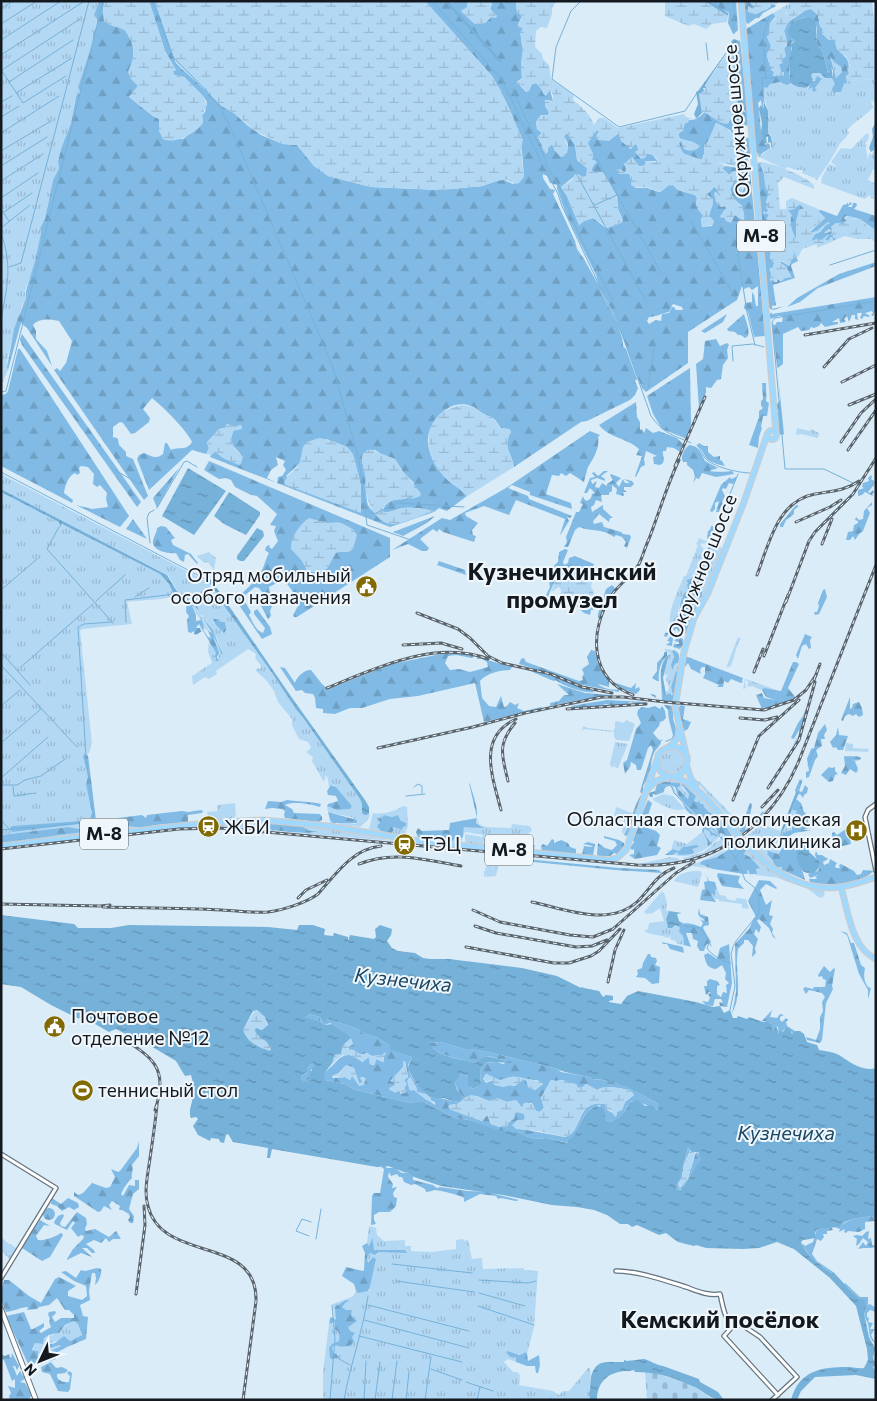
<svg xmlns="http://www.w3.org/2000/svg" width="877" height="1401" font-family="Commissioner,sans-serif">
	<style>
		.grass { fill: url(#grass-tufts); fill-rule: evenodd }
		.forest { fill: url(#forest-firs); fill-rule: evenodd }
		.wetland { fill: url(#wetland-marsh); fill-rule: evenodd }
		.cemetery { fill: url(#cemetery-stones) }
		.water { fill: url(#water-ripples); fill-rule: evenodd }
		.lines { fill: none; stroke-linecap: round; stroke-linejoin: round }
		.stream { stroke: #76b1d9; stroke-width: 1 }
		.canal { stroke: #76b1d9; stroke-width: 2.5 }
		.tertiary-casing { stroke: #65747f; stroke-width: 5.5 }
		.secondary-casing { stroke: #65747f; stroke-width: 6 }
		.primary-casing { stroke: #cbccce; stroke-width: 7 }
		.tertiary { stroke: #fff; stroke-width: 3 }
		.secondary { stroke: #fff; stroke-width: 4 }
		.primary { stroke: #a0d9ff; stroke-width: 4.5 }
		.rail-casing { stroke: #5a646c; stroke-width: 3 }
		.rail { stroke: #f0f7fc; stroke-width: 1; stroke-dasharray: 4; stroke-linecap: butt }
		.primary-bridge-casing { stroke: #cbccce; stroke-width: 7; stroke-linecap: butt }
		.primary-bridge { stroke: #a0d9ff; stroke-width: 4.5 }
		.labels { text-anchor: middle; stroke-width: 4; stroke-linejoin: round; paint-order: stroke }
		.shield { fill: #f0f7fc; stroke: #555c61; stroke-width: 1 }
		.shield-label { font-size: 18px; font-weight: bold; fill: #13191e }
		.street-label { font-size: 19px; fill: #13191e; stroke: #f0f7fc }
		.poi-label { font-size: 19px; fill: #13191e; stroke: #f0f7fc; text-anchor: start }
		.water-label { font-size: 20px; font-style: italic; fill: #1a4764; stroke: #f0f7fc }
		.district-label { font-size: 24px; font-weight: bold; fill: #13191e; stroke: #f0f7fc }
	</style>
	<defs>
		<pattern id="grass-tufts" width="24" height="20" patternUnits="userSpaceOnUse" patternTransform="scale(1.25)"><rect width="24" height="20" fill="#b3d8f4"/><path d="M3 7l-1-3M5 7V3M7 7l1-3M15 17l-1-3M17 17v-4M19 17l1-3" fill="none" stroke="#99b9d1"/></pattern>
		<pattern id="forest-firs" width="22" height="20" patternUnits="userSpaceOnUse" patternTransform="scale(1.25)"><rect width="22" height="20" fill="#81bbe5"/><path d="M5 1l3.5 6h-7zM16 11l3.5 6h-7z" fill="#6fa0c4"/></pattern>
		<pattern id="wetland-marsh" width="20" height="14" patternUnits="userSpaceOnUse" patternTransform="scale(1.25)"><rect width="20" height="14" fill="#b3d8f4"/><path d="M1 5h8M5 5V1M11 12h8M15 12V8" fill="none" stroke="#99b9d1"/></pattern>
		<pattern id="cemetery-stones" width="16" height="16" patternUnits="userSpaceOnUse" patternTransform="scale(1.25)"><rect width="16" height="16" fill="#b3d8f4"/><path d="M2 7V4a2 2 0 0 1 4 0v3zM10 15v-3a2 2 0 0 1 4 0v3z" fill="#99b9d1"/></pattern>
		<pattern id="water-ripples" width="26" height="14" patternUnits="userSpaceOnUse" patternTransform="scale(1.25)"><rect width="26" height="14" fill="#76b1d9"/><path d="M2 4q2-2 4 0t4 0M15 11q2-2 4 0t4 0" fill="none" stroke="#608faf"/></pattern>
	</defs>
	<rect width="100%" height="100%" fill="#daecf8"/>
	<g class="grass">
		<polygon points="1,1 99,1 96,8 97,26 93,33 93,42 78,87 80,92 75,99 71,123 61,149 58,162 59,168 53,180 45,219 40,228 41,233 34,266 25,291 26,298 22,306 11,342 7,361 8,370 3,382 1,382"/>
		<polygon points="793,1 803,1 795,11 787,16 787,10 782,8"/>
		<polygon points="830,56 834,62 841,67 842,72 836,79"/>
		<path d="M812,73H820L825,78H832L835,82L834,86L836,94L841,92L844,84L847,81L876,79V99L874,102L872,100L871,102L873,107C866,117 853,121 847,131L849,132C847,138 842,140 839,145C833,157 825,169 817,180L815,179V176L814,178L802,173L803,170H796L788,167L785,169L757,156L756,152L762,155L770,148L773,149L771,135L768,133V111L763,93L764,87L768,86L770,84L780,82L788,84L791,83L802,88L808,87L807,89H809L812,87L814,91L817,90L815,88L822,80L817,78L815,81L813,80L811,74Z"/>
		<polygon points="867,133 869,135 868,140 863,145 867,144 866,149 868,160 869,153 872,155 876,143 876,170 873,169 868,180 876,184 874,199 871,199 870,195 865,199 861,198 821,183 822,177 829,164 837,167 831,162 841,148 851,149"/>
		<polygon points="797,428 810,431 811,429 819,433 818,438 801,434 796,435"/>
		<path d="M1,474L208,582L360,799L362,804V813L370,815L368,820L360,827L332,824L330,823V820L337,824L344,822L356,824L358,821L351,817L328,812L327,806L337,810L350,809L352,806L334,785H331L329,788L328,779L326,775L324,782L312,761L313,757L306,752L311,748L308,742L299,739L292,725V719L278,702L274,691L266,680L256,671V669L261,668V666L255,658L256,654L248,649L216,671L217,674L209,679L205,677L193,685L192,676L212,663L208,652L209,640L216,653L214,657L216,658L215,659H219L213,636L218,644L221,654H223C219,640 211,627 202,615H200L212,635L204,628C204,620 195,615 192,606H195L198,612L197,606L191,604L186,594L181,593C174,600 139,600 127,602L132,624L82,629L80,631L92,743L89,753L83,755L88,776L86,785L92,813L91,817L87,820L11,827L13,832L80,824L82,827C88,828 94,826 96,820L97,831L95,833L28,840L61,833L84,832L85,830L68,827L1,835V492L59,522V526L64,525L160,574L169,584L173,593L177,590L168,575L1,489Z"/>
		<path d="M699,538L722,548V551C716,569 708,600 692,610L696,601L702,597V587L700,582L702,577L701,573L710,551V544L709,545L706,542L704,544L702,543L700,545L703,548L704,552L707,553L698,573H694L690,579L686,580L688,583L687,585L688,590C678,600 680,614 672,624L674,630C662,620 679,589 684,576H686L698,545L696,544Z"/>
		<path d="M738,637L741,639C737,643 734,658 731,666L726,668Z"/>
		<polygon points="664,649 673,650 672,651 674,658 671,668 675,667 676,661 677,663 679,659 678,671 676,671 671,687 674,694 672,695 671,693 666,695 666,691 668,691 669,687 666,680 667,674 664,675 669,654 671,653 666,652"/>
		<polygon points="745,679 746,679 776,690 764,689 761,690 752,686 749,687 747,685 749,682 746,680 745,682 746,688 743,689"/>
		<polygon points="626,720 635,724 629,741 616,740 614,737 614,732 584,729 582,731 583,726 588,728 613,731 615,728 615,722 617,721 624,723"/>
		<polygon points="615,742 628,744 618,768 614,767 616,763 612,768 610,764"/>
		<polygon points="846,743 853,744 853,748 869,749 868,752 845,751"/>
		<circle cx="672" cy="762" r="13"/>
		<polygon points="694,779 700,782 733,816 732,818 742,829 739,830 745,831 745,828 751,821 756,823 742,837 728,817"/>
		<path d="M671,780L681,781L690,786L739,838C725,850 703,857 685,860L683,858L704,852L717,841H719L722,834L725,837H721L725,845L732,837C728,823 714,817 703,807V805L700,804V801H694L696,796L682,783V788L689,794L688,799L677,788L680,783H658Z"/>
		<path d="M663,794L673,796L685,809C675,813 661,805 652,799Z"/>
		<polygon points="235,803 236,815 234,818 215,820 209,818 207,812 217,811 217,805"/>
		<path d="M403,806L407,807L408,826L404,836L369,829L373,813C383,815 395,811 403,806ZM384,815L392,817L398,815L401,821L406,824L403,827L402,830L393,827L394,830L391,833L380,830L377,827L378,824L380,823L378,818H383Z"/>
		<polygon points="616,807 632,813 628,825 628,832 624,835 622,832 624,819 614,816"/>
		<path d="M792,810L797,811L795,817L792,820V830L782,834V836L785,837L783,838L778,854L766,852L777,867H782V870C767,865 755,850 744,839L746,837L752,847H756L759,845L753,842L757,840L765,846H774V849L777,850L780,841L779,840L776,844L767,845L755,838L752,841L753,839H749L747,836L762,824L783,832Z"/>
		<polygon points="100,819 109,819 108,823 110,827 119,828 126,825 134,827 148,827 155,825 158,825 104,831 99,828"/>
		<polygon points="478,819 479,824 486,827 511,828 512,824 530,826 532,830 528,834 531,838 534,837 534,840 524,840 523,845 535,845 535,849 510,848 505,844 510,847 512,845 521,844 521,842 508,840 505,834 504,839 498,837 493,840 486,836 483,843 490,843 492,842 504,842 503,841 504,842 502,847 465,844 465,834 482,837 483,835 466,832 464,833 461,843 453,843 456,836 463,837 464,827 484,827 477,823"/>
		<polygon points="275,822 323,828 389,840 392,839 394,841 308,834 282,826 274,831 203,825"/>
		<path d="M704,829L709,831L710,835H713L716,837L717,835L722,834C710,848 693,860 674,855L677,852L678,854H693L691,850L687,853L685,851L699,847C692,845 684,846 679,851L674,849L669,852L667,850L671,851L674,840L687,844L702,832L708,842H711L704,833Z"/>
		<path d="M742,841C759,860 777,878 802,886C810,889 819,887 825,892L824,896L820,898L808,889L775,877H772L747,874V870L754,875L757,874L756,869L760,868L750,857L744,854L747,849L740,842Z"/>
		<polygon points="727,849 717,857 708,859 702,866 713,869 693,866 680,871"/>
		<polygon points="671,857 678,858 680,861 666,864 639,864"/>
		<polygon points="499,863 496,876 487,877 487,873 486,877 484,876 484,871 486,870 485,869 487,866 485,866 487,864 492,866 492,871 493,865"/>
		<path d="M700,871L702,873L698,887L674,881C678,872 690,871 700,871Z"/>
		<polygon points="717,889 720,895 726,896 727,899 735,901 737,898 746,899 749,909 742,908 742,904 719,901 719,899 715,899 711,894 715,895 715,890"/>
		<path d="M662,891L664,893L667,902L666,910L669,911L666,919L668,927L672,928L675,925L680,927L679,932L683,936L684,945L678,944L674,940H671L670,936L668,938C660,934 652,936 644,931L648,929L649,923L664,921L660,908L653,913L646,914L644,912Z"/>
		<path d="M369,1226L376,1228L377,1235L384,1241L405,1240V1246H411V1251L432,1252L456,1249V1240L463,1239L464,1241L468,1240L472,1259L482,1258L483,1269L524,1268V1270L538,1271L534,1327L527,1354L526,1352L517,1355L507,1351L506,1352L516,1357V1362L508,1359L504,1362L513,1372H517L520,1375L519,1385L553,1391L559,1395L563,1391H569L588,1368H590C592,1379 588,1390 590,1400H323V1371L329,1324L335,1322L333,1304L354,1296L356,1291H369L376,1259L373,1257L368,1263L367,1258L370,1253L376,1255L379,1252H406L374,1250V1240L369,1246L367,1243Z"/>
		<polygon points="1,1237 9,1244 11,1244 17,1249 11,1260 1,1251"/>
		<path d="M74,1321L78,1324L82,1335L70,1341L66,1338L48,1344L50,1349L59,1345L61,1346C54,1351 48,1356 39,1358L37,1350L33,1351L35,1343L43,1344L44,1338L60,1332L63,1327Z"/>
	</g>
	<g class="forest">
		<path d="M99,1H105L103,9L104,21L113,26L123,28C134,41 137,55 129,70L138,86L129,97L153,116L159,119V124L176,139H183L203,123L202,115L205,112L207,102L203,96L184,77L174,75L173,71L176,70L165,51L149,1H155L176,63L183,70L195,80L222,106L234,113L247,125L261,135L283,144L297,145L314,166L328,176L371,187L440,190L483,186L493,181L504,180L513,184L524,177C523,167 523,156 521,145C518,122 503,96 492,76L425,1H450L453,3L454,1H467V8L461,11L475,24L485,23L491,17L497,16L490,9L492,4L490,1H516L517,12L522,16L518,25L523,28C518,36 523,43 523,52C522,61 521,69 522,78L517,82L526,92L532,84L536,83L541,88L550,90L553,101L545,100V106L549,112L548,115H541L536,122L537,129L542,133L538,137L543,148L548,152V148L552,144L555,151L567,153L568,144L564,136L567,133L575,145L577,160L587,168V176L583,177L577,174L561,187L567,196L579,225L584,221L593,218L606,228L621,223L623,220L618,209L617,196L607,177L602,172L595,173L591,170L596,161L592,160L593,154L587,143L597,130L599,131L596,137C606,144 610,137 618,134L630,146L629,148L631,149L635,144L637,145L641,159L646,153L653,155L657,161H646L645,165C639,169 635,163 630,160L624,164L627,169L625,173L620,169V174H629C632,178 630,185 636,188H647L659,192L669,185H673L678,190L695,195L697,198C695,207 698,209 703,215L701,220L702,227L712,226L714,221L709,216L711,199L707,194L714,187C718,188 722,193 720,197L716,192L714,194L721,207L725,206L727,208L723,212V217L732,220L735,215L741,219L742,206L733,198L730,189L735,179L740,180L741,184L737,190L741,194L744,188L742,185L744,182L739,173L734,171L729,175L722,168L726,166L750,170L765,336L754,337L748,312L744,308L745,303L752,302V292L754,295L756,306H758V286L752,290L749,287L744,289L742,286L737,300L688,332V363L646,392L642,388C628,355 619,319 600,288C605,303 624,331 623,346L626,349L637,379L635,381L638,388L635,395L630,400L587,421L581,422L514,467C511,452 502,447 511,432L507,429L501,428C498,425 497,421 494,419C491,416 487,416 484,414C479,412 476,407 471,406C450,398 430,420 428,438C427,447 432,460 437,467C445,480 458,485 467,496L447,511L439,508L434,512L390,527L210,457L212,453L216,452L223,458L240,465L242,459L240,453L233,446L231,439L233,431L241,424L236,427L227,424L225,428L219,429L207,443L209,448L206,454L192,450L149,490L137,459L139,455L144,453C152,456 155,460 163,454L165,443H167L171,450C178,446 186,452 192,442C187,430 162,406 152,398L143,409L150,418L149,422L135,433L131,434L123,423L120,422L113,427V438L115,437L118,439L119,445L126,452V456L133,459L148,496L144,500L54,370L57,368L60,371L66,363L72,341L59,321C51,319 38,318 33,325L36,331V339L47,351L52,366L27,328L21,323L8,370L7,367L14,329L26,298V291L35,261L41,233L40,228L45,219L53,180L59,168L58,162L61,149L71,123L76,97L80,92L78,87L93,42V33L97,26V19L94,15ZM543,174L547,176L550,183L557,185V189L566,214L596,275L599,286L584,259L577,249L575,241L553,194L555,190L550,189L543,178ZM673,304L682,307L683,310H676L674,307H672L669,313L662,314L661,321L656,320L649,324L647,321L649,317C656,317 662,313 669,312ZM326,439L347,447L354,458L361,486V510L286,476ZM375,450L383,455L395,459L403,472L414,483L406,499C396,499 384,500 383,512C391,513 396,509 403,508C413,507 423,508 432,511L382,520C378,516 370,509 368,505C365,496 367,485 366,477C364,468 361,463 363,453ZM276,457L285,461L283,465L286,470L282,476L278,477L277,483L267,478L271,470L278,465Z"/>
		<polygon points="711,1 736,1 738,30 734,34 733,34 728,23 729,14 717,8"/>
		<path d="M743,1C747,1 753,2 755,7L753,9L748,6L756,14L770,7L771,3L776,6L763,13L759,18H756L748,24L745,21Z"/>
		<path d="M811,9L818,15L820,26L823,29L822,33L829,40L835,39L837,49C848,60 849,58 849,74L846,76L847,82L844,84L841,92L833,93L832,89L835,83L832,78H833V71L830,64V71L828,73L823,53L817,44V29L815,21L806,17L792,21L787,31L791,39L795,41L791,43C793,56 786,67 791,83L787,85L780,82L770,84L767,88L764,87L763,93V118L761,100L758,103C761,117 759,132 765,145L768,143L770,145V148L760,155L755,151L746,29L773,13L776,16L770,23L769,35L767,37L771,46L770,52L767,53C767,59 769,64 773,68L771,70L774,72L773,76H784L783,72H781L779,64L782,63L781,60L786,56L784,49L787,45L784,31L787,23L806,10ZM830,56L834,62L841,67L842,72L836,78Z"/>
		<path d="M734,39L740,41L749,125L739,127H735L732,129L736,137L742,139L744,137L749,138L751,151L746,164L748,168L743,169L741,166V158L737,142L730,130L716,123L707,144L702,160L684,154L680,149L679,143L681,142L687,150L697,149V146L693,142L680,139L678,134L683,130C685,115 692,123 699,117C701,116 703,113 705,112L718,121L728,123L733,111L736,108L746,113L743,109L739,45L734,52V61L730,52L733,46L731,41Z"/>
		<polygon points="817,76 822,79 815,88 817,90 813,92 812,87 808,90 811,81 815,81"/>
		<path d="M757,164H760L764,174L767,191H768V194L771,193L772,194L768,196L766,202L769,205V207L767,206L766,208L769,209L767,213L769,215L768,219L770,220L768,229L770,232C766,241 773,249 770,258L774,263L770,280L773,279L774,282H777V279L781,281L785,278H792L786,267L779,262H783L789,266L792,259L795,257L792,249L794,250L798,261L792,264L791,266L795,278L773,285L776,305L772,306V308L773,309L784,306L774,310L770,309L768,306Z"/>
		<polygon points="848,202 848,205 850,202 852,204 848,206 849,207 852,207 853,203 856,203 857,205 854,209 876,216 876,231 860,219 846,216 844,218 847,221 843,223 843,228 842,224 836,223 831,227 832,230 829,229 824,233 831,232 831,235 833,234 833,237 836,238 835,240 832,241 833,238 831,237 828,241 825,240 829,234 822,240 811,241 815,234 820,232 828,222 817,231 811,233 810,232 825,218 818,211 821,210 837,216 843,205 847,204"/>
		<path d="M800,204L804,209L799,210L796,223V239C791,231 789,220 788,210L794,209Z"/>
		<polygon points="876,262 876,266 818,288 800,302 787,307 797,298 839,274"/>
		<polygon points="876,297 876,310 873,316 871,315 873,313 872,311 865,313 870,316 869,317 864,316 862,319 860,318 863,311 862,313 857,313 858,320 855,319 855,315 852,315 849,322 847,316 844,319 846,322 840,323 839,318 832,322 838,322 838,324 825,327 821,323 819,326 814,328 811,327 809,330 801,331 798,327 783,334 783,364 778,368 777,367 772,324 775,325 777,322 782,322 783,317 779,316 771,319 769,316 771,312 772,314"/>
		<polygon points="727,314 723,322 705,333 701,331"/>
		<path d="M744,314C746,321 750,330 748,336L745,338L741,335H738L735,332L728,331L727,329Z"/>
		<polygon points="22,334 141,502 137,507 22,345 20,339"/>
		<polygon points="716,339 720,346 727,343 729,345 727,350 728,358 723,365 721,379 717,380 711,388 706,387 706,392 699,408 696,364 703,359 705,341"/>
		<path d="M18,349H20L129,516L120,527L76,505L92,509L108,507L106,499L107,493L100,485L97,487L93,484L94,474L88,467L81,466L79,468L80,473L77,475L75,473C68,476 65,486 64,493L73,500L72,503L1,466V395L6,394L8,391Z"/>
		<polygon points="690,368 691,424 687,439 662,429 653,414 647,396"/>
		<polygon points="778,375 784,434 782,435 779,434 777,404 780,400"/>
		<path d="M762,383H766C766,391 767,395 766,401L769,403L767,416H763L761,427L762,428L759,437L758,448L749,445L759,417V411L763,408L761,406V401L763,399Z"/>
		<path d="M636,402L637,417L640,422V430L642,429L644,433L646,428L653,433L659,431L677,438L683,444L680,452L674,448L667,447L666,451H663C662,456 667,462 660,465L654,464L653,457L657,456L646,451L644,459L645,465L641,467L636,477L635,476L642,456L636,455L639,449C627,438 609,438 599,425Z"/>
		<path d="M590,431L600,435L598,437C600,447 594,458 588,467C587,470 585,478 584,482L570,473L566,476L561,473L559,476L552,475L546,494L571,503L572,509L530,495V492L512,485L508,488L528,496L529,499L572,516L570,518L567,517L569,521L561,534L560,535L565,519L516,500L509,515L484,506L465,513L466,516L478,523L472,530L473,535L476,536L474,542L443,532L439,529L437,532L433,529L420,539L429,548L427,551H422L408,544L392,550L442,518L450,520L506,488Z"/>
		<path d="M699,443L704,446H708V452L714,457L720,456V460L722,461L725,466C720,465 712,463 707,459C703,454 703,449 697,446Z"/>
		<path d="M689,445C700,446 701,453 705,461L718,468L709,471C714,472 727,472 732,471L734,474L716,477L702,473L699,479L696,478L693,483L695,477L693,470L687,465V462H683C680,457 684,449 689,445Z"/>
		<path d="M209,461L390,538V557L297,617H294L293,615L298,606L293,592L285,581H281L269,587L272,606L270,611L271,616L268,619L260,604L265,596L259,588L255,587L244,596V600L251,612L249,615C253,622 255,630 263,633L265,628L254,614V611L257,609L270,627L272,634L262,639L239,605L238,596C246,591 259,577 263,568C265,563 266,558 269,553L265,550L266,547L269,545L270,548L272,549L278,541L274,531L276,526L270,525L277,514L257,496L251,495L235,487L231,480L226,478L219,479L204,470Z"/>
		<polygon points="179,468 158,506 157,508 153,498"/>
		<path d="M604,471H608L601,476L605,479V481L597,478L591,480L592,484L597,481L595,487L599,488L602,483L607,486V484L613,480L610,475L611,474L621,478L616,483L619,487L623,479L625,483H630L624,479L632,481L634,484L631,487H624V490L627,492H623L624,495L623,496L616,494L617,489L612,485V491L609,493V495H601L602,502L596,500L594,505L591,507L592,512L603,505V509L613,518H610L609,522L599,514L593,521L594,524L602,522L604,527L621,532L623,534L630,535L631,537L627,548L624,546L626,542L622,537L616,535L614,537C602,528 592,532 579,527L575,530L568,547H564L567,542L566,537L576,512H579L583,504L580,503L583,496L584,499L587,501L591,498L592,494L595,493L590,488L587,493H584L590,478L595,477L592,473L594,472L598,476Z"/>
		<polygon points="871,475 872,477 871,479 874,481 874,485 868,492 870,493 873,490 874,493 872,494 873,496 865,492 862,495 858,496 858,490 864,488 862,487 863,483 869,481 868,478"/>
		<polygon points="730,477 731,479 736,477 736,480 733,484 729,483 726,489 723,488 722,490 725,496 722,502 724,507 718,519 723,506 721,506 719,512 716,512 719,501 715,503 715,509 712,512 710,511 721,485"/>
		<polygon points="872,502 872,505 867,508 870,513 863,531 859,534 855,540 853,536 850,540 846,540 848,532 853,531 854,525 858,523 858,521 855,520 856,517 859,520 863,519 864,511"/>
		<polygon points="796,505 799,506 794,510 794,514 786,520 783,527 780,527 780,524"/>
		<polygon points="435,516 427,523 403,536 393,532"/>
		<polygon points="133,519 147,539 126,529"/>
		<path d="M161,526L166,527L174,537L175,538L171,540L173,545L191,554L198,563L197,564L188,554L185,555L184,562L180,560L176,553C170,554 156,552 153,544C152,539 157,533 157,528Z"/>
		<polygon points="711,526 715,526 717,529 712,541 707,538 708,531 710,530"/>
		<path d="M565,549L568,550L563,562L564,565L568,563L569,558L575,556L594,564L593,567H598V571L592,581H589L587,576L584,575L580,580L575,578V574L572,573L570,578L569,568L561,567L549,594L551,597L557,598V601L548,599L546,595L550,587L549,583L552,581C553,572 549,569 558,562L559,552Z"/>
		<polygon points="439,561 465,570 466,575 437,565"/>
		<path d="M697,572L698,575L675,631L670,625C673,621 675,619 677,615C682,608 678,599 688,590L687,585L688,583L686,580L690,579Z"/>
		<path d="M701,573L702,577L700,582L702,587V597L696,600L691,609L697,607L686,633L682,634L678,631C689,619 691,589 701,573Z"/>
		<polygon points="612,585 616,589 607,601 601,617 598,618 598,614 606,589"/>
		<polygon points="825,589 827,597 819,614 815,615 814,612 817,612 819,606 818,603 823,590"/>
		<path d="M181,593L186,594L191,604L197,606L199,612L195,606H192L196,615V621L201,620C205,624 203,627 204,631L208,637L211,638L208,631L212,633L200,614L212,629L223,654H221L218,644L213,636L219,653L217,657L219,661H215L216,658L214,657L216,653L199,624L196,628H201L200,630L202,631L196,635L194,634V631L191,633L188,632L187,620L189,616L186,612L187,599L185,596L180,595Z"/>
		<polygon points="589,595 593,598 589,606 593,607 596,604 598,605 596,609 591,610 590,615 584,613 575,605"/>
		<polygon points="213,619 218,619 221,622 225,622 226,630 224,633 216,625"/>
		<polygon points="672,632 683,639 683,645 680,649 673,647 674,644 679,644 679,642 674,641 677,638 675,637 673,638 672,646 666,645 670,642 669,641 667,641 671,635 669,634 666,637 664,636 665,633"/>
		<polygon points="805,634 812,637 810,640 811,648 809,649 806,644 802,646 798,659 796,655"/>
		<path d="M591,650L595,651L601,668L612,684L609,681V687L598,684C602,688 613,691 619,689V692L577,684L556,675L519,664L521,659L524,658L526,662L579,681L583,680L582,677L584,674L582,669L589,664L587,657Z"/>
		<path d="M674,650C680,653 680,657 678,663H676L672,670L671,665L674,657L672,651Z"/>
		<path d="M664,652H667V656C660,662 658,672 659,681H657L652,678L657,671V663L664,655Z"/>
		<path d="M441,654L456,653L474,656L472,658L456,655L448,656L445,663L450,670L459,669L470,672L488,667L487,662L482,659H477V657L512,667L510,670C502,670 486,673 480,681L482,698L489,706L496,707L501,696L504,707L507,706L510,702L515,705L519,703L517,708L524,711L541,707L542,708L484,722L475,683L418,696L390,699L362,708H350L335,714L323,713V709L316,708L315,698L313,694L305,693L302,690L296,691L280,667L285,668L295,683C296,677 305,669 311,670L322,684L328,689L392,664Z"/>
		<polygon points="685,656 743,678 742,681 743,682 741,683 731,679 728,683 724,681 723,687 717,687 719,685 703,678 705,674 705,667 702,667 700,670 701,674 691,669 688,663 685,667 683,666"/>
		<polygon points="793,662 796,662 799,664 788,688 796,698 786,704 762,709 756,695 762,693 764,698 776,700 766,697 762,690 764,688 781,691"/>
		<path d="M528,670L557,677L595,692C585,694 564,686 555,680L554,681L551,680Z"/>
		<path d="M676,671L678,672L674,701C665,704 657,699 650,694L655,695L657,699L662,700L661,687L663,699L665,695L671,693V695H673L671,687Z"/>
		<polygon points="613,682 631,688 636,683 635,689 639,687 640,690 636,694 622,689"/>
		<polygon points="557,684 585,693 611,695 613,696 579,700 550,706 550,703 559,701 564,695 569,695"/>
		<polygon points="850,697 850,709 852,708 853,704 859,702 862,708 863,715 859,717 856,714 853,716 849,714 845,716 843,721 841,720"/>
		<polygon points="607,700 644,702 647,703 639,705 630,702 627,704 614,706 606,704 593,708 575,709 571,706"/>
		<path d="M664,705L674,706C674,709 673,715 673,719C675,726 678,730 675,738L666,742L665,741L672,738L673,735C671,727 668,718 668,710Z"/>
		<polygon points="681,705 685,706 683,719 691,722 688,729 684,731 679,718 678,708"/>
		<path d="M655,706L660,709L662,706L665,711L666,718L663,721L660,722L659,726L653,733L658,739L660,740L661,743C659,747 656,749 654,753C650,761 652,769 649,777C646,784 641,784 644,791L642,794L640,792L653,750L651,745L648,748L641,770H637L636,765L631,762L630,767L625,774L623,763L627,760L636,729L641,723L637,714L638,710L642,707L648,708Z"/>
		<path d="M806,708L807,711C804,722 801,738 793,745L799,735V730L794,739L791,738L798,723L803,716Z"/>
		<polygon points="825,724 827,730 824,735 825,739 821,739 822,746 816,750 818,756 815,760 809,777 806,778 806,772 809,771 807,759 811,749 814,748 818,733"/>
		<polygon points="838,727 839,735 848,736 843,750 838,750 836,747 833,748 830,742 836,735"/>
		<polygon points="85,753 88,756 89,763 96,820 94,824 89,828 83,827 80,824 13,832 11,831 10,827 13,826 79,821 90,818 92,813 86,785 88,776 83,756"/>
		<path d="M844,756C849,757 857,755 861,758L860,760L852,761H855C856,766 860,768 856,773L850,769L846,775L841,773L845,766Z"/>
		<polygon points="829,767 832,768 835,767 835,771 838,774 835,775 833,781 829,782 821,775"/>
		<polygon points="800,779 802,782 798,790 799,791 802,792 805,785 808,788 807,793 804,795 803,798 800,794 798,795 799,792 796,793 795,790"/>
		<path d="M664,782L680,783V786L677,788L688,799L689,794L681,784L682,783L696,796L694,801L698,802L699,799L700,804H703C705,812 715,814 721,820C726,826 730,832 734,840L725,845L721,837L725,838L724,835L721,833L719,835L713,826V828L707,825L718,836L716,837L713,835L711,836L709,831L704,829V833L711,843L708,846V842L702,831L703,828L696,819L686,810L682,802L690,808L679,797L675,787L669,785L665,786L664,792L656,795L652,793L653,797H650L649,793L655,791L657,784Z"/>
		<path d="M469,783L470,784C473,795 480,812 476,823L484,828L464,827L463,837L461,838L456,836L452,843L418,838L416,832L418,828L422,831L449,830L450,823L477,818Z"/>
		<polygon points="331,785 336,787 352,806 350,809 337,810 327,806 328,804 338,801 336,796 328,795 327,791"/>
		<path d="M641,795L642,796L628,835L626,836L624,835C629,830 634,804 641,795Z"/>
		<polygon points="796,799 801,803 804,812 808,815 808,823 811,825 809,828 802,830 812,830 794,833 788,837 782,836 783,833 792,830 792,821 797,811 792,810"/>
		<path d="M287,800C299,802 310,801 321,804L320,807C310,804 293,801 285,805L292,809L294,813L320,814L322,817V820L318,822L285,818L284,815L285,811L282,809L272,808L265,809L268,801L281,802Z"/>
		<polygon points="648,800 652,803 645,825 639,821"/>
		<polygon points="750,803 752,804 750,816 756,819 763,811 764,813 757,822 751,820 745,828 746,831 741,833 739,830 742,829 733,820 732,816 744,819"/>
		<polygon points="201,810 203,811 202,813 188,815 188,822 155,825 147,827 134,827 124,825 117,828 107,825 109,819 142,815 146,818 147,815 182,811 188,812"/>
		<polygon points="328,812 357,820 357,823 333,823 330,820"/>
		<polygon points="384,815 392,817 398,815 401,821 406,823 406,826 403,827 402,830 393,827 394,830 391,833 381,831 377,827 378,824 380,823 378,818 382,818"/>
		<path d="M278,823L302,826L309,831H317C310,835 277,831 268,829L267,827L271,824Z"/>
		<polygon points="639,825 656,831 660,835 657,846 661,848 657,855 635,859 629,855 634,854 634,849 632,850 630,848 634,842 633,840"/>
		<path d="M68,827L85,830L84,832C56,835 29,840 1,843V835Z"/>
		<polygon points="846,829 848,829 851,844 834,848 833,845 840,842 839,838 830,837 832,836 832,833 834,832 837,835"/>
		<polygon points="604,836 619,840 624,843 624,846 617,854 614,853 610,856 598,856 597,854 598,843 605,848 612,850 617,845 615,841 604,838"/>
		<path d="M783,838L787,839V841L790,840L788,843H790L791,847L795,846C796,859 803,869 805,880L782,870V867H777L774,864L773,861L767,854L768,851L778,854L781,850L779,848Z"/>
		<polygon points="552,839 554,840 554,843 561,840 568,843 570,847 576,849 576,854 542,851 541,846 543,844 547,846"/>
		<polygon points="588,842 595,844 593,856 582,854 584,846 591,847 593,846 583,844"/>
		<polygon points="740,842 747,849 744,854 750,857 760,868 756,869 757,874 750,874 748,870 747,870 747,874 744,874 713,869 700,864 702,861 717,857"/>
		<polygon points="697,845 699,847 692,849 694,852 692,854 679,855 677,852 673,855 665,855 673,849 679,851 683,847"/>
		<path d="M816,851L818,855H822L828,859L823,862L824,865L829,863L830,859L837,863L835,866L836,868H840L839,865L841,864L854,871L857,875L861,874L863,870L874,871C857,886 831,886 810,882L809,879H816L817,878L815,877L818,875L810,878L808,874L818,871L820,866L815,855Z"/>
		<polygon points="515,858 619,868 659,870 662,873 615,870 513,860"/>
		<polygon points="718,873 740,876 738,882 744,889 722,886 717,876"/>
		<polygon points="706,874 709,881 715,882 717,889 715,890 715,895 711,894 716,902 700,900 702,890 705,889 704,882 708,881"/>
		<path d="M759,880L770,881L777,888L776,889L766,884L760,890L766,905L772,900L769,915L773,916L770,924L773,929L772,933L776,939L773,937L769,928L759,919L757,921L761,927L759,933L756,929L754,934L758,939L755,948L756,953L752,957L753,946L748,940H744V943L738,949C734,974 744,989 732,1014L736,992L735,944L749,929L754,918L756,917L748,901Z"/>
		<path d="M699,908L700,914L708,917L709,925L704,926L703,928L711,942L706,945L704,951H700L697,946L698,941L693,939L692,933H686L691,947L684,945L683,936L679,932L680,925C687,921 695,925 701,927L703,923L700,919L704,921L705,920L700,917L698,914Z"/>
		<path d="M840,931L847,933L851,943H854L861,965L865,968C864,974 863,980 868,987L871,988L868,999V990L859,974L847,935Z"/>
		<polygon points="662,942 683,947 684,953 670,949 667,944 663,944"/>
		<path d="M729,944L732,983L727,1007L720,1006L719,1002L723,1003L721,999H715L713,1006L706,1005L702,1001L708,1002L710,998L708,994L711,993L709,992L706,995L704,986H707V981L710,979L717,981L720,985L717,986V994L721,997L723,992L727,993L726,985L729,983L725,979L726,973L722,965L716,969C707,968 706,963 704,955L708,953L717,959L720,948Z"/>
		<polygon points="648,954 650,954 651,957 656,958 657,961 655,965 660,967 659,983 652,984 645,978 636,977 638,974 637,970 642,968 643,963"/>
		<polygon points="824,966 830,972 834,968 835,969 832,986 833,989 826,1003 822,1040 820,1043 807,1040 806,1037 816,1040 820,1029 820,1017 823,1011 822,1002 825,997 822,993 809,990 806,994 803,989 805,987 813,989 814,987 825,987 826,980 823,979 822,976 819,977 818,975"/>
		<polygon points="772,1010 770,1017 777,1018 780,1014 784,1015 780,1017 780,1020 782,1022 786,1018 788,1020 786,1022 787,1026 795,1031 794,1034 785,1028 781,1034 779,1034 778,1027 776,1026 774,1032 772,1032 771,1024 766,1021 762,1021"/>
		<path d="M310,1014L320,1017L321,1022L328,1019L358,1029L361,1032L378,1038L389,1045L392,1050L412,1057L408,1065C411,1085 426,1094 444,1099C450,1100 453,1102 460,1101L463,1097L458,1091L455,1083L458,1077L462,1074H466L471,1088L473,1089L481,1085L480,1071L484,1063L497,1062L503,1064L508,1061C490,1059 493,1051 475,1063C457,1058 440,1057 427,1043L441,1042L468,1050L472,1049L488,1052L558,1069L561,1072L590,1077L592,1079C621,1081 634,1090 658,1104L660,1108L658,1110C651,1107 645,1104 638,1102C628,1098 628,1107 624,1112C621,1116 615,1120 610,1122L606,1120L600,1105C580,1109 581,1131 569,1143L546,1138L533,1139L517,1132L498,1131L469,1120L455,1118L422,1101L410,1103L389,1098L353,1089L345,1084L325,1080L323,1077C326,1070 329,1069 334,1064C345,1052 350,1053 362,1062L369,1057L370,1065H374L376,1059L383,1062L384,1059L383,1055L372,1056L367,1053C361,1056 357,1054 354,1050H349L348,1047L353,1044C349,1033 340,1029 330,1023L325,1025L317,1020L304,1017ZM403,1061L406,1065L408,1077L404,1080L406,1085L404,1088L407,1092L400,1093L399,1089L394,1092L389,1089L395,1085L393,1079L403,1067ZM346,1065L354,1068L359,1083L362,1082L361,1077H364L360,1086L352,1075L350,1080L345,1077L333,1078L332,1076L339,1073ZM486,1074L499,1080C504,1080 507,1077 512,1077C520,1076 529,1081 537,1080L543,1084L535,1090L529,1087L526,1080L524,1079L514,1086L510,1085L503,1087L493,1083V1080L486,1083L483,1079ZM410,1077L416,1087L417,1092L429,1096L430,1100L435,1102V1105L414,1090L409,1089L408,1080ZM551,1080L556,1081L562,1080L569,1083L576,1084L578,1088L583,1087L586,1084L597,1090C604,1085 622,1088 631,1091L634,1095L625,1102L622,1110L616,1112L617,1115L607,1110L605,1104C575,1099 584,1132 565,1137L521,1129L525,1117L524,1114L517,1112L515,1113V1117L508,1123L507,1126L500,1127L491,1124L487,1115L482,1121L460,1113L451,1105C464,1104 462,1098 469,1096C475,1094 483,1099 489,1101L497,1099L507,1102L516,1100L522,1108L524,1103H532L536,1111L540,1112L544,1108L541,1098Z"/>
		<polygon points="312,1063 314,1063 314,1066 310,1072 310,1078 306,1082 301,1079 302,1075 307,1073 307,1069"/>
		<path d="M139,1141V1156L132,1165C134,1170 131,1173 132,1178C128,1182 124,1187 121,1194L123,1196L129,1185L135,1186V1180H139V1189L133,1194L129,1209L134,1216L133,1223H130L128,1220L130,1217L129,1214L122,1210H119L120,1206L112,1201L109,1205L112,1210L104,1206L101,1211L98,1212L74,1196V1192L78,1195L83,1193L92,1183L106,1188L110,1187L115,1177L111,1169L118,1172L120,1171L137,1148Z"/>
		<path d="M688,1148L690,1151L684,1163L682,1177L678,1184L680,1188L688,1178L696,1152L701,1156V1159C696,1170 686,1179 682,1189L677,1190L676,1186C681,1175 685,1160 688,1148Z"/>
		<path d="M385,1165L387,1168H395L402,1173L409,1172L413,1175V1180L433,1185L437,1188L440,1187L468,1191L487,1192L519,1200L516,1201L501,1198L498,1199L496,1196L480,1194L464,1202V1198C461,1195 438,1190 434,1190C431,1191 428,1192 426,1192L425,1189L415,1184L411,1185L404,1182L402,1177H399L397,1174L391,1176L389,1172L388,1177L393,1184L392,1188L397,1187L393,1193L394,1197L397,1198L396,1206L390,1212H379L374,1215V1220L376,1224L371,1225L372,1196L374,1193H380L384,1169L381,1167Z"/>
		<polygon points="52,1198 61,1204 68,1198 78,1203 79,1207 74,1210 69,1207 62,1211 57,1206 51,1204"/>
		<circle cx="49" cy="1214" r="6"/>
		<polygon points="77,1212 86,1218 87,1224 85,1229 86,1231 95,1229 109,1237 116,1231 121,1239 113,1239 109,1242 106,1238 101,1243 94,1240 86,1244 94,1250 95,1253 92,1253 87,1248 82,1248 92,1257 81,1253 67,1260 67,1259 73,1249 83,1239 84,1236 81,1235 78,1237 71,1228 75,1223 73,1221 67,1230 55,1224 54,1222 58,1216 63,1214 64,1216 60,1223 61,1226 65,1227"/>
		<polygon points="872,1216 876,1221 865,1222 865,1229 859,1232 848,1231 846,1233 844,1232 845,1229 839,1232 840,1229 836,1228 852,1219"/>
		<path d="M40,1220L50,1226L44,1225L36,1236L38,1240C44,1241 55,1237 61,1233L63,1235L50,1257L42,1261L22,1248Z"/>
		<polygon points="831,1227 833,1230 827,1231 827,1234 823,1234 824,1237 821,1241 817,1239 812,1254 817,1261 833,1272 832,1274 811,1257 802,1245 803,1244 805,1246 813,1242 817,1229"/>
		<path d="M869,1231L868,1239L871,1238L872,1245L875,1246L876,1247C869,1249 864,1247 858,1249L863,1242L866,1246L868,1242L863,1238L859,1244L856,1246L857,1239L853,1236L857,1235L862,1236L866,1232Z"/>
		<polygon points="373,1238 374,1250 405,1250 407,1253 379,1252 375,1255 370,1253 367,1258 368,1263 373,1257 376,1259 370,1287 368,1291 358,1293 356,1291 354,1284 342,1276 346,1267 363,1271 364,1270 365,1253 362,1246 367,1243 369,1246"/>
		<path d="M97,1268L101,1269C102,1274 99,1282 95,1285L96,1278L95,1273H92L89,1291L90,1300L80,1305L83,1316L88,1317L86,1339L67,1347L56,1353V1359L32,1367L29,1366L6,1316L24,1312L31,1329H33L44,1323V1327L39,1331L41,1333L51,1327L49,1322L50,1319L48,1314L49,1312L55,1311L56,1313L52,1317L55,1322L61,1318H74V1315L69,1310H65L57,1298L49,1305L39,1307L37,1309L27,1310L28,1307C21,1307 15,1311 6,1312C0,1301 1,1291 4,1280H9L29,1296L41,1303L55,1279L59,1277L76,1286L68,1291V1296L82,1300L87,1296L86,1286L74,1281L61,1272L66,1271L76,1278L81,1270L85,1271ZM74,1321L78,1324L82,1335L70,1341L64,1336L55,1343L47,1345L46,1348L49,1349L59,1345L61,1346L53,1350L49,1355L38,1357V1351L32,1350L35,1343L43,1344L44,1338L52,1334L59,1333L65,1325Z"/>
		<path d="M845,1283L860,1297H868V1305L870,1304L876,1308V1312L870,1310L867,1313V1317L869,1318L868,1322L873,1323L870,1329H875L871,1335L875,1343C868,1338 870,1332 868,1324C866,1320 865,1317 864,1312L866,1309L864,1304L866,1301C860,1300 850,1290 844,1284Z"/>
		<path d="M346,1300L350,1301L346,1302L342,1307L346,1310H352L351,1315L357,1321L348,1327L350,1331L355,1333L352,1337L354,1342C349,1348 341,1347 334,1345L332,1348L333,1352L339,1357L332,1359L330,1358L329,1348L332,1344L339,1341C340,1335 340,1332 335,1329V1322L329,1324L330,1318L332,1317L336,1320L335,1307Z"/>
		<polygon points="507,1351 519,1355 526,1352 527,1354 528,1361 539,1355 540,1365 538,1373 536,1373 535,1366 527,1366 516,1362 516,1357 510,1357 506,1352"/>
		<polygon points="12,1353 19,1366 17,1370 15,1366 13,1366 17,1376 20,1371 23,1376 25,1376 26,1378 20,1382 25,1383 32,1395 28,1400 10,1400 9,1396 11,1393 8,1386 15,1388 15,1379 12,1381 4,1360 1,1359 1,1354 5,1356 9,1354 11,1359"/>
		<path d="M51,1362L56,1368L62,1367L68,1370L65,1373L57,1374C56,1380 63,1383 69,1382L70,1376L67,1373L69,1371L72,1373L70,1389L68,1392L58,1391L50,1374L42,1372L41,1367Z"/>
	</g>
	<g class="wetland">
		<path d="M105,1H149L165,51L176,70L173,71L174,75L184,77L203,96L207,105L202,115L203,123C196,133 175,145 163,139L159,131V119L153,116L129,97L138,86L131,79L128,72C136,54 136,47 125,30L108,24L104,21L103,9Z"/>
		<polygon points="155,1 425,1 492,76 500,89 523,140 521,148 524,177 519,183 516,184 507,180 500,180 483,186 440,190 371,187 328,176 314,166 297,145 283,144 257,132 234,113 222,106 176,63"/>
		<polygon points="467,1 490,1 492,4 490,9 497,16 496,18 491,17 485,23 475,24 461,11 467,7"/>
		<path d="M516,1H556L552,8V14L547,28L541,27L536,31L535,47L542,54L543,59L549,65L551,79L574,95L573,100C581,106 591,115 594,125L599,118H604L618,128L684,114L686,117L693,119H689L688,123H685L683,131L678,133L679,138L693,142L700,146C697,151 689,152 684,149L681,142L679,143C683,159 689,154 701,160L704,156V145L708,141L716,123C730,127 739,141 741,156C741,161 740,164 742,168L718,162L726,166L722,168L729,175L734,171L743,176L742,193L739,194L736,190L741,183L739,179L735,180L730,189C732,203 747,203 744,221L735,215L731,223L726,221L724,217L721,218L720,216L727,208L725,206L721,207L716,202L714,193L716,192L719,197L720,195L715,187H714L707,194L709,198L713,199V204L709,216L714,221L712,225L702,227L701,220L703,215C698,210 695,206 697,198L695,195L678,190L673,185L668,186L661,192C656,190 652,189 648,188C642,186 638,189 631,185V177L629,174H619L617,169H620L625,173L626,169L624,164L632,157L640,167L645,165V161L656,162L657,159L653,155L648,153L645,158L641,159L635,152L638,150L637,145L635,144L631,149L629,148V145L627,146L621,141L618,134L609,141L598,140L596,137L599,131L597,130L588,143L593,154L592,160L597,162L592,167L591,170L595,173L602,172L607,177L616,194L618,210L623,220L621,223L608,228L593,218L584,221L579,225L567,196L561,187L572,180L575,174L583,177L586,176L587,168L577,159L575,145L567,133L564,136L568,148L565,156L561,157L556,152L552,144L548,148L547,154L543,151L542,145L538,136L542,133L537,128L536,122L540,116L548,115L549,112L545,106V102L547,100L553,101V95L550,90L546,96L544,95L540,87L536,83L532,84L529,91L526,92L521,85L517,84L522,78L521,63L523,47L520,33L523,28L518,27L522,16L517,12Z"/>
		<polygon points="665,1 711,1 717,8 729,12 727,22 712,24 706,29 694,24 688,26 665,16"/>
		<polygon points="748,1 781,1 775,5 771,3 768,9 755,14 748,12 748,6 753,9 755,7"/>
		<path d="M872,1L876,38V79L847,81L846,76L849,74L847,69L850,66L846,56L843,55L837,49L834,39L829,40L822,34L823,29L820,26L818,15L811,9C805,9 795,17 789,21L784,31C787,37 788,43 784,49L786,56L781,61L783,63L779,64L781,72H784V76H773L774,72L771,69L772,68L769,65L767,54L771,46L767,37L769,35L770,23L776,18L773,13L782,8L787,10L786,14L788,16L791,12L795,11L794,7L799,2L803,1Z"/>
		<path d="M731,53L734,61L738,108L733,111L732,118L727,124C718,123 713,117 706,112L702,113L699,94L706,87L705,85L726,55Z"/>
		<path d="M759,162C772,162 805,176 814,185V189L784,177L778,183L780,209H786V201L792,198L820,210L818,211L825,218L810,231V233L817,231L828,222L830,223L823,227L820,232L815,233L811,242L818,237L814,241L817,239L822,240L829,234L825,240L828,241L831,237L833,238V241L835,240L836,238L833,236V234L831,235V232H825L829,229L832,230L831,227L836,223L842,224L843,228V223L847,221L844,218L851,216L855,219H860L868,226L875,229L876,243L871,239H857L845,236L817,248V244L802,249L799,256L797,257L792,249L795,258L792,259L789,266L783,261L779,263L786,267L792,278H785L781,281L777,279L775,282L773,279L770,282L771,274L769,269L773,267L774,263L770,258L771,253L768,236L770,232L768,229L770,220L766,219L769,215L768,214H764L763,212L764,211L766,213L768,210L766,208L769,206L766,202L768,196L772,194L771,193L768,194V191H767C763,183 766,172 760,164H757ZM800,204L804,209L799,210L796,223V239C792,233 789,221 792,215L788,210L794,209Z"/>
		<path d="M462,405L474,407L483,414L492,417L501,428L510,429L511,432C502,447 512,452 514,467L461,500L467,496C459,487 448,483 441,473C420,447 425,410 462,405Z"/>
		<polygon points="227,424 236,427 242,425 242,429 233,431 231,439 234,448 243,457 240,465 223,458 216,452 211,455 206,454 209,448 207,442 219,429 225,428"/>
		<path d="M320,438L335,442L347,447L353,454L361,486V513L286,485L284,483C286,474 295,472 299,464C305,449 297,443 320,438Z"/>
		<path d="M369,449L395,459L403,472L420,492L421,495C411,504 383,492 383,512C391,513 397,509 404,508C415,507 424,509 434,511C425,514 402,524 393,524C375,524 367,502 365,487C365,483 366,480 365,476C364,467 361,462 363,453Z"/>
		<path d="M309,518L327,523L340,522L354,530L357,535L353,549C347,555 342,550 336,553L327,569L318,573L307,571L302,561L291,549C290,538 300,524 309,518Z"/>
		<polygon points="209,552 216,558 214,569 217,572 216,573 208,562 204,563 197,556"/>
		<path d="M562,566L568,567L570,569V578L574,572L575,573L576,578L581,580L584,575L587,576L589,581H592L591,587C595,592 595,603 593,607L589,605L588,602L593,598L591,595L588,596L585,603L581,605L563,599L560,600L561,590L559,587L551,592L559,571Z"/>
		<path d="M672,786C676,790 676,794 680,798C689,807 701,820 712,828L715,826L719,834L713,833L678,798L671,788Z"/>
		<path d="M255,1010L258,1011L266,1018L267,1026L262,1030L259,1028V1035L268,1042L271,1048L270,1051C258,1048 248,1043 243,1030Z"/>
		<path d="M351,1038L353,1044L349,1046L347,1049C349,1050 352,1049 353,1050C359,1052 359,1056 367,1053L372,1056L382,1055L385,1052L386,1054L383,1057L384,1062L376,1059L375,1064L370,1065L369,1057L362,1062C350,1053 343,1051 332,1065L334,1055H338L342,1052L343,1045Z"/>
		<polygon points="403,1061 406,1062 406,1069 408,1077 404,1080 407,1084 404,1088 407,1092 400,1094 400,1090 395,1093 389,1088 395,1085 395,1083 390,1081 403,1067"/>
		<polygon points="346,1065 354,1068 359,1083 362,1082 360,1078 364,1077 366,1079 364,1085 359,1086 352,1076 350,1080 345,1077 342,1078 338,1076 332,1077 332,1076 340,1073"/>
		<path d="M487,1074L499,1080C504,1080 507,1077 511,1077C521,1076 531,1081 540,1081L543,1084L535,1090L528,1087L526,1080L524,1079L515,1086L510,1085L503,1087L494,1085L492,1080L485,1082L483,1078Z"/>
		<polygon points="410,1077 416,1087 417,1092 426,1094 431,1098 431,1100 436,1104 426,1100 414,1090 410,1091 407,1081"/>
		<path d="M551,1080L556,1081L563,1080L569,1083L576,1084L578,1088L583,1087L586,1084L597,1090C604,1085 622,1088 631,1091L634,1095L625,1102L622,1110L617,1112V1115L615,1117L611,1111L606,1109L605,1104C574,1099 584,1132 565,1137L538,1131L516,1129L512,1125L517,1120H523L525,1118L524,1114L517,1112L515,1113V1118L508,1123V1126L500,1127L492,1124L487,1115L482,1121L451,1110L448,1107L449,1105L461,1103C463,1101 464,1098 467,1097C472,1093 483,1099 488,1101L498,1098L507,1102L516,1100L522,1108L524,1103C531,1101 533,1105 536,1111L540,1112L544,1108L541,1098Z"/>
		<polygon points="690,1149 692,1152 695,1153 688,1178 679,1188 678,1184 682,1177 684,1163 689,1154"/>
	</g>
	<polygon class="cemetery" points="648,1371 690,1384 714,1400 647,1400 645,1372"/>
	<g class="water">
		<path d="M807,17L814,19L816,24L817,44L823,53L828,73L830,71L829,64L831,65L833,78H825L820,73H813L811,75L813,80L808,87C802,89 794,86 790,82L789,61L792,48L790,45L795,41L790,38L787,31L792,21Z"/>
		<polygon points="736,44 739,45 743,109 744,112 747,113 745,117 742,113 740,114 738,108 734,63"/>
		<polygon points="728,50 705,85 706,88 703,88 704,91 699,94 702,113 697,118 694,119 696,118 694,114 698,104 696,92 698,91"/>
		<polygon points="764,102 768,111 768,133 771,137 773,149 771,147 771,143 768,142 768,136 766,138 767,143 764,144 761,133 762,124 759,108 761,105 763,110"/>
		<polygon points="876,122 876,143 874,150 871,152 869,148 873,137 872,129"/>
		<polygon points="188,468 226,491 194,535 162,516"/>
		<polygon points="1,489 167,575 178,593 176,595 173,593 169,584 160,574 64,525 62,524 60,527 59,522 1,492"/>
		<polygon points="229,492 260,512 260,515 246,535 224,524 214,516"/>
		<polygon points="257,528 263,531 264,536 244,561 240,561 237,559 237,556"/>
		<polygon points="711,544 710,551 696,584 684,622 678,631 676,627 681,618 706,551"/>
		<polygon points="206,578 210,579 216,587 290,695 365,800 369,807 369,814 365,815 362,813 362,804 360,799 304,719 296,709 272,673 218,597 213,587 206,580"/>
		<path d="M669,654L663,678L666,694L663,699C662,683 656,667 669,654Z"/>
		<polygon points="796,792 799,792 798,795 783,831 781,831"/>
		<path d="M805,842L809,843V852L819,861L820,866C815,873 814,875 804,872C798,866 795,855 796,845L799,843Z"/>
		<polygon points="669,911 682,913 677,914 679,921 682,923 680,927 675,925 672,928 668,928 666,919"/>
		<path d="M1,915L74,924L78,928H111L129,925L268,927L297,930L299,925H313L325,929L324,935L333,936L334,933L348,937V941L350,935L374,939L376,937L375,929L380,925L392,929L391,935L387,941L392,948L398,951L415,953L423,958L430,959H449L522,968L557,976L581,988L582,987L584,988L599,991L603,997L606,995L613,996V1000L609,1001V1002L621,1004L627,996L638,991L696,1002L713,1007L720,1006L724,1013L730,1010L733,1018H737L738,1016L747,1019L749,1017L763,1022L767,1021L772,1025V1032H774L776,1025L779,1034L784,1031L785,1028H789L792,1034L795,1031H800L804,1034L807,1042L817,1045L819,1050C825,1051 833,1052 839,1055C850,1062 862,1072 876,1068V1220L872,1216L852,1219L845,1222L839,1227L817,1229L815,1233L816,1238L803,1240L801,1242C807,1257 820,1264 832,1274L833,1272C840,1278 857,1301 866,1300L865,1304L866,1309L864,1313L869,1337L875,1348L873,1358L876,1365L873,1367L876,1372V1379L856,1375L815,1377L801,1391L797,1400H791C799,1370 822,1367 848,1367C854,1367 859,1369 864,1368L868,1360L867,1349L856,1306L830,1278L794,1249L777,1242L759,1248L743,1249L706,1248L696,1245L694,1246L678,1242L666,1233L659,1235L637,1225L632,1227L628,1224H620L607,1215L594,1210L577,1207L552,1205L503,1195L441,1186L414,1177L408,1172H404L388,1166L377,1167L272,1149L270,1158H267L268,1148L233,1142L228,1134L226,1135L224,1143L220,1142L219,1139L211,1138L210,1141L198,1135L193,1126L198,1119L196,1117L191,1118C188,1110 192,1105 193,1096C194,1089 193,1082 191,1075L185,1076L176,1061L144,1042L143,1043L116,1029L109,1032L88,1020L77,1018L51,1005L21,987L1,984ZM257,1010L265,1017L268,1025L262,1030L256,1028L255,1031L260,1038L266,1041L271,1048L270,1051C258,1047 248,1043 243,1030L253,1011ZM310,1014L320,1017L322,1022L328,1019L358,1029L361,1032L378,1038L389,1045L391,1050L412,1057L408,1067C412,1080 422,1094 436,1098C440,1098 441,1098 444,1098C450,1100 453,1102 460,1101L463,1097L457,1090L455,1083L461,1074L467,1075L468,1085L473,1089L481,1085L480,1071L484,1063L493,1062L513,1063L511,1061C494,1061 490,1050 475,1063C458,1058 440,1058 428,1043L441,1042L468,1050L472,1049L488,1052L558,1069C561,1072 584,1076 590,1077L592,1079C618,1080 636,1091 658,1104L659,1108L657,1110L651,1105L645,1106L638,1100C624,1103 631,1104 624,1112C621,1116 615,1120 610,1122L606,1120L603,1107L596,1106C580,1113 580,1132 568,1143L546,1138L533,1139L517,1132L498,1130L469,1120L455,1118L422,1101L410,1103L389,1098L353,1089L345,1084L325,1080L324,1077C327,1065 333,1068 334,1055L341,1054L343,1045L351,1038L346,1033L332,1024L325,1025L317,1020L305,1017ZM312,1063H314V1066L312,1068V1071H310V1078L306,1082L301,1079L302,1075L308,1072L307,1069ZM688,1148L692,1152H698L701,1159L681,1190H677L676,1186L680,1178Z"/>
		<path d="M644,1359C651,1361 656,1365 663,1366L699,1379L700,1382L718,1392L724,1400C709,1400 704,1390 690,1385C671,1377 657,1372 635,1372L634,1370C631,1371 629,1371 626,1371C608,1372 597,1382 597,1400H590L589,1393C591,1387 590,1382 591,1377C596,1357 609,1363 624,1362V1360L627,1361Z"/>
	</g>
	<g class="lines">
		<g class="stream">
			<polyline points="152,1 173,57 204,88 220,107 233,133 321,339 333,368 359,460 367,525 411,540"/>
			<path d="M432,1L502,80L535,150L558,194L562,206L622,334L651,416C664,434 671,434 691,443"/>
			<polyline points="581,1 571,11 556,47 552,79 619,127 685,111 697,93"/>
			<polyline points="1,9 13,1"/>
			<polyline points="1,24 37,1"/>
			<polyline points="734,30 734,1"/>
			<polyline points="1,40 61,1"/>
			<polyline points="706,43 708,60"/>
			<polyline points="1,55 83,2"/>
			<polyline points="717,66 731,46"/>
			<polyline points="2,70 80,19"/>
			<polyline points="2,71 23,103 66,76"/>
			<polyline points="766,78 763,38 769,17"/>
			<polyline points="9,82 73,40"/>
			<polyline points="1,87 3,85"/>
			<polyline points="512,89 546,160 546,165 560,187 581,240 613,301"/>
			<polyline points="16,93 72,58"/>
			<polyline points="1,102 12,96"/>
			<polyline points="764,103 762,78 778,78"/>
			<polyline points="1,117 19,106"/>
			<polyline points="1,133 59,96"/>
			<polyline points="1,151 51,121"/>
			<polyline points="596,158 662,274"/>
			<polyline points="570,162 647,303"/>
			<polyline points="1,166 47,137"/>
			<polyline points="1,181 43,154"/>
			<polyline points="1,198 38,173"/>
			<polyline points="595,205 617,195"/>
			<polyline points="1,209 9,221"/>
			<polyline points="4,212 32,193"/>
			<polyline points="690,219 736,299"/>
			<polyline points="1,228 30,205"/>
			<polyline points="746,232 738,255 747,312 755,345"/>
			<path d="M1,233C13,266 7,287 1,320"/>
			<polyline points="830,265 876,250"/>
			<polyline points="9,267 21,263 89,1"/>
			<polyline points="733,361 732,346 753,344 764,347"/>
			<polyline points="648,388 655,343"/>
			<polyline points="1,392 6,391 103,1"/>
			<path d="M697,445C701,449 702,454 705,458C712,467 740,473 750,473"/>
			<polyline points="113,469 141,485"/>
			<polyline points="1,472 207,580"/>
			<polyline points="853,483 824,469 785,469 772,322 775,318 876,301"/>
			<polyline points="400,503 464,507"/>
			<polyline points="157,508 184,462 187,461 197,467"/>
			<polyline points="366,510 374,514 413,496"/>
			<polyline points="59,527 47,549 113,623"/>
			<polyline points="150,543 147,518 149,513 154,510"/>
			<polyline points="710,544 738,474"/>
			<polyline points="1,590 37,559"/>
			<polyline points="135,597 149,588"/>
			<polyline points="96,601 125,575"/>
			<polyline points="126,622 125,600 175,594"/>
			<polyline points="1,652 30,685"/>
			<polyline points="1,665 77,747"/>
			<polyline points="21,667 93,604"/>
			<polyline points="1,670 3,669"/>
			<polyline points="1,706 20,690"/>
			<polyline points="1,743 41,709"/>
			<polyline points="808,765 814,750 816,750"/>
			<polyline points="1,778 48,737"/>
			<polyline points="1,785 17,785 25,780 41,776 65,759"/>
			<polyline points="13,786 14,796 36,793"/>
			<polyline points="414,787 418,784 422,786 422,793"/>
			<polyline points="644,792 642,791 642,787 655,746 662,740"/>
			<polyline points="798,793 802,780"/>
			<polyline points="647,794 653,794 669,785 672,787 674,793 680,799 706,822 724,841 739,864 745,880 754,887 759,896 759,913 736,941 733,947 731,954 735,986 730,1010"/>
			<polyline points="406,796 425,794"/>
			<polyline points="1,820 9,829"/>
			<polyline points="1,830 94,822 86,757 78,627 84,624 112,622"/>
			<polyline points="780,839 782,831"/>
			<polyline points="735,858 746,846"/>
			<path d="M682,923L685,926L701,928C704,935 709,939 711,946"/>
			<path d="M709,943L707,948C710,954 725,963 731,963"/>
			<polyline points="309,1236 296,1231 302,1219 311,1222"/>
			<polyline points="316,1239 321,1209"/>
			<polyline points="392,1264 472,1273"/>
			<polyline points="479,1280 528,1283 536,1281"/>
			<polyline points="396,1281 474,1292"/>
			<polyline points="479,1293 525,1306"/>
			<polyline points="368,1305 469,1331"/>
			<polyline points="478,1306 534,1325"/>
			<polyline points="364,1320 469,1348"/>
			<polyline points="359,1336 462,1362"/>
			<polyline points="334,1356 350,1365"/>
			<polyline points="431,1369 462,1380"/>
			<polyline points="466,1382 493,1391"/>
			<polyline points="330,1400 335,1338 332,1305"/>
			<path d="M344,1400C350,1365 363,1331 368,1296"/>
			<polyline points="364,1400 366,1361"/>
			<polyline points="375,1400 380,1362"/>
			<polyline points="392,1400 397,1361"/>
			<polyline points="406,1400 409,1372"/>
			<polyline points="425,1400 431,1357"/>
			<polyline points="477,1400 480,1387"/>
			<polyline points="549,1400 551,1398"/>
		</g>
		<g class="canal">
			<polyline points="446,1 500,61"/>
			<polyline points="707,1 727,14"/>
		</g>
		<defs>
			<g id="tertiary">
				<polyline points="876,804 868,810 865,817 876,871"/>
				<polyline points="1,1154 56,1188 1,1278"/>
				<path d="M616,1271C639,1271 663,1280 686,1287C697,1291 708,1296 720,1294C723,1306 724,1318 733,1326"/>
				<polyline points="772,1400 797,1377 760,1337 742,1325 733,1326 724,1336 778,1395"/>
			</g>
			<polyline id="secondary" points="1,1309 36,1400"/>
			<g id="primary">
				<polyline points="741,1 776,433"/>
				<circle cx="772" cy="435" r="4.5"/>
				<polyline points="670,746 678,738 679,729"/>
				<path d="M687,756C680,744 667,743 658,755V767C666,784 689,777 687,758L675,707L684,652L694,618L708,593L744,502L767,435"/>
				<polyline points="687,767 691,779 696,785"/>
				<path d="M676,778C698,783 720,815 735,832"/>
				<polyline points="647,790 656,781 667,777"/>
				<polyline points="1,846 207,823 263,820 328,826 425,842 609,860 617,858 626,850 657,760"/>
				<path d="M753,851C774,873 807,892 839,887C851,886 864,881 876,877"/>
				<path d="M841,887C848,910 851,948 876,959"/>
			</g>
		</defs>
		<use href="#tertiary" class="tertiary-casing"/>
		<use href="#secondary" class="secondary-casing"/>
		<use href="#primary" class="primary-casing"/>
		<use href="#tertiary" class="tertiary"/>
		<use href="#secondary" class="secondary"/>
		<use href="#primary" class="primary"/>
		<defs>
			<g id="rail">
				<polyline points="805,335 876,323"/>
				<polyline points="824,367 849,339 872,328"/>
				<polyline points="842,382 876,365"/>
				<polyline points="849,405 876,394"/>
				<polyline points="841,442 861,413 876,399"/>
				<polyline points="848,450 876,410"/>
				<polyline points="675,466 705,397"/>
				<polyline points="796,522 830,507 841,500"/>
				<polyline points="822,544 832,519"/>
				<path d="M757,575C769,544 777,501 815,494C831,491 845,491 859,481"/>
				<polyline points="786,602 809,541 815,532 853,494 876,458"/>
				<polyline points="417,613 458,629 470,638 488,656 502,663 551,674 582,687 612,693"/>
				<polyline points="403,645 441,643 462,649"/>
				<polyline points="764,656 788,595"/>
				<polyline points="754,672 763,649"/>
				<polyline points="814,680 820,664"/>
				<path d="M327,688C376,668 436,639 488,659"/>
				<path d="M633,695C589,679 589,631 611,596C619,584 632,576 639,564C643,556 645,547 649,539C659,513 667,485 679,460"/>
				<polyline points="567,709 646,704"/>
				<polyline points="740,718 765,720 777,717"/>
				<polyline points="378,748 473,727 525,713 602,697 623,697 665,702 764,710 794,700 806,690 816,675"/>
				<path d="M508,781C502,756 497,744 515,723"/>
				<polyline points="768,788 799,740 815,682"/>
				<polyline points="733,800 759,736 799,700"/>
				<polyline points="762,807 778,790"/>
				<path d="M501,810C493,778 476,737 516,719"/>
				<path d="M1,849L179,829L220,828L637,865C711,869 769,830 798,763L876,565"/>
				<path d="M359,864C394,850 425,860 461,866"/>
				<polyline points="298,898 306,890 327,880"/>
				<path d="M532,902C565,909 609,928 638,901C651,888 656,875 674,868"/>
				<polyline points="1,904 100,906 110,905"/>
				<path d="M103,907C142,908 182,908 222,910C237,911 253,913 268,912C283,910 306,903 318,894C336,874 352,849 381,846"/>
				<polyline points="473,910 500,922 570,935 593,937 613,929 676,873 694,862"/>
				<polyline points="475,926 496,933 576,947 592,946 607,940"/>
				<polyline points="466,947 554,963 569,963 591,956 599,951 620,929"/>
				<polyline points="608,982 615,950 624,930"/>
				<path d="M118,1036C151,1056 170,1067 155,1110"/>
				<path d="M157,1105C155,1125 152,1145 149,1165C147,1179 144,1193 148,1206C162,1264 258,1234 256,1301L243,1400"/>
				<polyline points="136,1294 145,1225 144,1206"/>
			</g>
		</defs>
		<use href="#rail" class="rail-casing"/>
		<use href="#rail" class="rail"/>
		<defs>
			<polyline id="primary-bridge" points="735,832 753,851"/>
		</defs>
		<use href="#primary-bridge" class="primary-bridge-casing"/>
		<use href="#primary-bridge" class="primary-bridge"/>
	</g>
	<defs>
		<symbol id="civic-disc" viewBox="-11 -11 22 22"><circle r="9.5" fill="#816a02" stroke="#f0f7fc"/><path d="M-.6-6.5H3V-4.5H.6V-3L4-1V1h2V6H-6V1h2V-1L-.6-3ZM-1.2 2.5V6h2.4V2.5Z" fill="#fff"/></symbol>
		<symbol id="station-disc" viewBox="-11 -11 22 22"><circle r="9.5" fill="#816a02" stroke="#f0f7fc"/><path d="M-3-6H3Q5-6 5-4V2Q5 4 3 4L4.5 6H3L1.5 4h-3L-3 6H-4.5L-3 4Q-5 4-5 2V-4Q-5-6-3-6ZM-3.5-4v3h7v-3ZM-3.5 1v1.5H-2V1ZM2 1v1.5H3.5V1Z" fill="#fff"/></symbol>
		<symbol id="hospital-disc" viewBox="-11 -11 22 22"><circle r="9.5" fill="#816a02" stroke="#f0f7fc"/><path d="M-5-5h3v3.5h4V-5h3V5h-3V1.5h-4V5h-3Z" fill="#fff"/></symbol>
		<symbol id="stadium-disc" viewBox="-11 -11 22 22"><circle r="9.5" fill="#816a02" stroke="#f0f7fc"/><path d="M0-5a6.5 5 0 1 0 0 10a6.5 5 0 1 0 0-10ZM-3.5-1.8h7v3.6h-7Z" fill="#fff"/></symbol>
	</defs>
	<g fill-rule="evenodd">
		<use href="#civic-disc" x="354" y="574" width="25" height="25"/>
		<use href="#station-disc" x="196" y="814" width="25" height="25"/>
		<use href="#hospital-disc" x="844" y="818" width="25" height="25"/>
		<use href="#station-disc" x="392" y="832" width="25" height="25"/>
		<use href="#civic-disc" x="42" y="1014" width="25" height="25"/>
		<use href="#stadium-disc" x="70" y="1078" width="25" height="25"/>
	</g>
	<g class="labels">
		<g class="shield">
			<rect x="737" y="220.5" width="48" height="31" rx="4"/>
			<rect x="80" y="818.5" width="48" height="31" rx="4"/>
			<rect x="485" y="834.5" width="48" height="31" rx="4"/>
		</g>
		<g class="shield-label">
			<text x="761" y="242">М-8</text>
			<text x="104" y="840">М-8</text>
			<text x="509" y="856">М-8</text>
		</g>
		<g class="street-label">
			<text transform="translate(736 121) rotate(-95)" y="7">Окружное шоссе</text>
			<text transform="translate(702 566) rotate(-68)" y="7">Окружное шоссе</text>
		</g>
		<g class="poi-label">
			<text x="351" y="582" text-anchor="end">Отряд мобильный<tspan x="351" dy="22">особого назначения</tspan></text>
			<text x="841" y="826" text-anchor="end">Областная стоматологическая<tspan x="841" dy="22">поликлиника</tspan></text>
			<text x="224" y="834">ЖБИ</text>
			<text x="421" y="851">ТЭЦ</text>
			<text x="71" y="1023">Почтовое<tspan x="71" dy="22">отделение №12</tspan></text>
			<text x="98" y="1097">теннисный стол</text>
		</g>
		<g class="water-label">
			<text transform="translate(403 980) rotate(6)" y="7">Кузнечиха</text>
			<text x="786" y="1140">Кузнечиха</text>
		</g>
		<g class="district-label">
			<text x="562" y="580">Кузнечихинский<tspan x="562" dy="28">промузел</tspan></text>
			<text x="720" y="1328">Кемский посёлок</text>
		</g>
	</g>
	<rect width="877" height="1401" fill="none" stroke="#13191e" stroke-width="5"/>
	<g transform="translate(40 1361) rotate(227)" stroke="#f0f7fc" stroke-width="4" paint-order="stroke">
	<path d="M0-4L9 19L0 12L-9 19Z" fill="#13191e"/>
	<text y="-8" font-size="14" font-weight="bold" text-anchor="middle" fill="#13191e">N</text>
	</g>
</svg>
